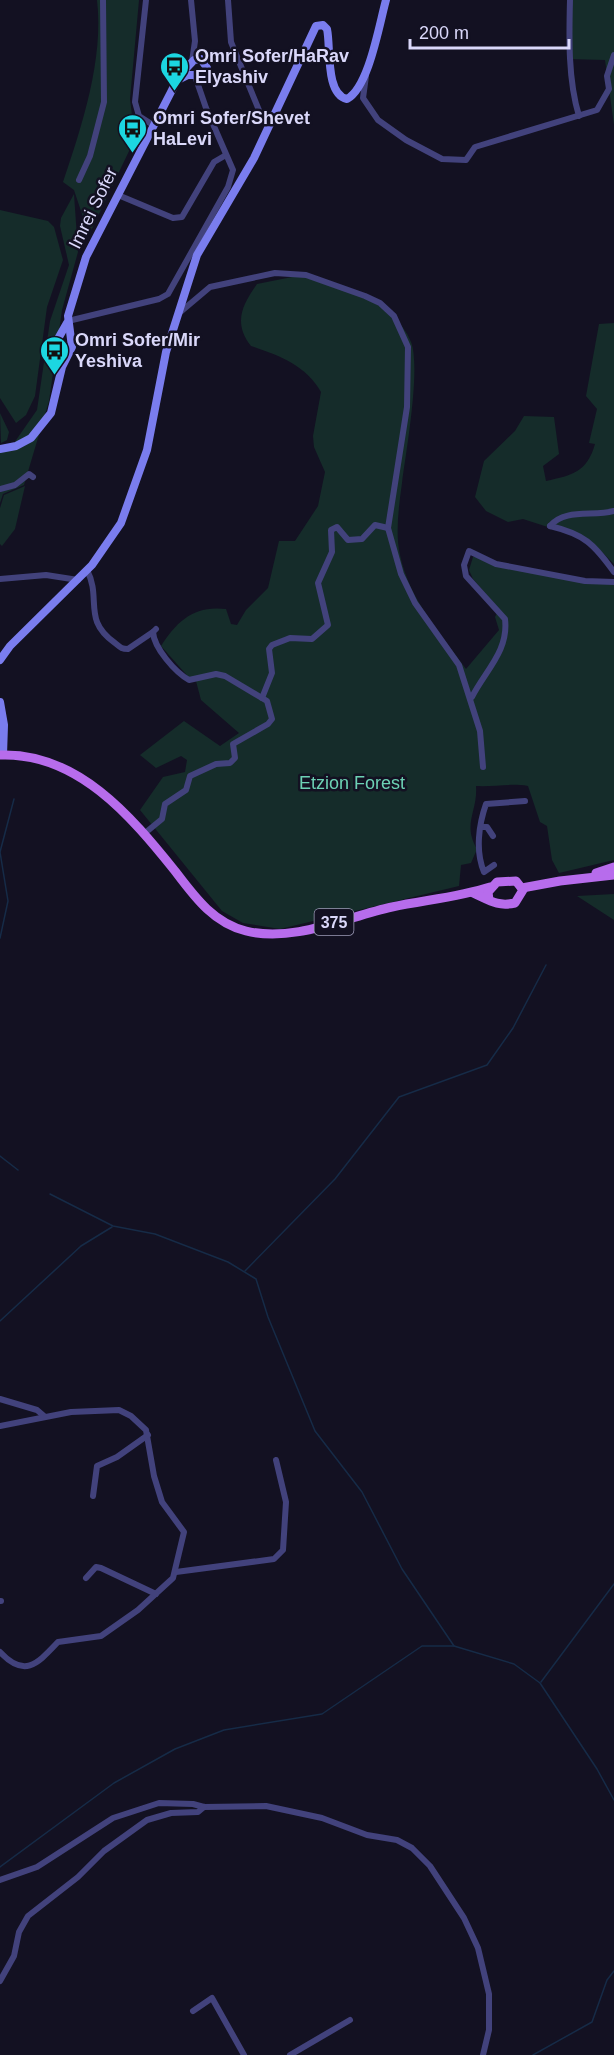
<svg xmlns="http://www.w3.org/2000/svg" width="614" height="2055" font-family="Arial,sans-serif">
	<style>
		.green { fill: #152c2a }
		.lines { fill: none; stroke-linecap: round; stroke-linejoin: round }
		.stream { stroke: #162b47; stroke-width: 1.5 }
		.street { stroke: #42427c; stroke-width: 6 }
		.secondary { stroke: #7a7dee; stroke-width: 8 }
		.primary { stroke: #b76cec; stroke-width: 9 }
		.labels { text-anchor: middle; stroke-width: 5; stroke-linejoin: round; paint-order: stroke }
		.shield { fill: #131122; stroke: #9e9cb9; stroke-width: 1.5 }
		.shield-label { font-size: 16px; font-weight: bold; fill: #dad8fa }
		.poi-label { font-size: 18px; font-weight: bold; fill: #dad8fa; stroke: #131122; text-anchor: start }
		.street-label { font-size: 18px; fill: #dad8fa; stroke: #131122 }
		.park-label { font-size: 18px; fill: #6cd1b4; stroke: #131122 }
	</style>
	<rect width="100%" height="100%" fill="#131122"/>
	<g class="green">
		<path d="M97,0H139L130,99L132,115L140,128L89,235L74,190L63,182C82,126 104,59 97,0Z"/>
		<polygon points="567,0 614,0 614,125 605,60 568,59"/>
		<polygon points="74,194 78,252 62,310 49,401 24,485 3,494 0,503 0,451 14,443 37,410 50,321 69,265 60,226 61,218"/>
		<polygon points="0,210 48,221 54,227 63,260 47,307 35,396 26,415 16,423 0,398"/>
		<path d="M297,276C337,284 395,301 411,342C421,368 406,452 402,483C399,505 395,533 400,555C409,599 441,634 466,669L499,630L495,617L499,609L473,579L469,570L473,557L478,555L509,568L614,585V860L559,873L552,860L547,826L540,822L528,786C510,783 494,787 476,786C478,811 462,824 477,849L471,863L461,865L459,886L280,929L243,923L222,911L140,810L163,777L185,772L187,760L181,756L156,768L140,755L184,721L220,746L239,733L201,700L196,681H192L161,646C177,621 194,605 226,609L231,624L237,625L246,610L268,588L279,541H295L318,506L325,472L314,447L313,436L321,392C306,365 278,355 251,346C233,323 242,305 257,284Z"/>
		<path d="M614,323V564L591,541L523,519L508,522L486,511L475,497L484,461L515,431L524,416L554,417L559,454L543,466L546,481C573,475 587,472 595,444L589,443L597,409L586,396L599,324Z"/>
		<polygon points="0,413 9,432 7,440 1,443"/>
		<polygon points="25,486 15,529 2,546 0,544 0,508 4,495"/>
		<polygon points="614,894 614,920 577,896"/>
	</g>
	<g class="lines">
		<g class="stream">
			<polyline points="0,938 8,901 0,852 14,799"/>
			<polyline points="0,1156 18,1170"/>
			<polyline points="50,1194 113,1226 155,1234 228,1262 256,1279 268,1317 315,1431 362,1492 402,1569 454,1646"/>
			<polyline points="245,1271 335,1179 399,1097 487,1065 513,1028 546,965"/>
			<polyline points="0,1321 81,1246 112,1227"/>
			<polyline points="541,1682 614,1584"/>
			<polyline points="0,1867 114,1783 175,1749 224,1730 322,1714 422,1646 454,1646 514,1664 540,1683 597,1769 614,1800"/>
			<polyline points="533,2055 592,2022 607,1980 614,1971"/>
		</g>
		<g class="street">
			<polyline points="146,0 135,102 139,116 153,125"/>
			<polyline points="191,0 195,41 192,62"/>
			<polyline points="228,0 231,42 263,120 269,127"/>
			<path d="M570,0C569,37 568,80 579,116"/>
			<polyline points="366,76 363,98 378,120 406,140 442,159 466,160 475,147 597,110 609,89 607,76 614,55"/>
			<polyline points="79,180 90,156 104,102 103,0"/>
			<polyline points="118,195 173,218 182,217 214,162 226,155"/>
			<polyline points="178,314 210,287 275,273 306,275 365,296 380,303 394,316 408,347 407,407 388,528 401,574 415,603 459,665 480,731 483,767"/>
			<polyline points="68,321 159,299 168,294 228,187 233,170 206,108 195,76"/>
			<polyline points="0,489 15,485 29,474 33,477"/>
			<path d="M550,526C584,534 594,544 614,572"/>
			<path d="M550,526C565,508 593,517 614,511"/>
			<path d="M87,570C102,599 82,620 115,643C120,647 121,649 128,649L153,632"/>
			<polyline points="0,579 46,575 78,580"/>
			<path d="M472,697C485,671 509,651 505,619L466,576L464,565L469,551L496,564L585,581L614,582"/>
			<polyline points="262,698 272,673 269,649 272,645 290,638 312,639 328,625 318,583 332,552 331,530 337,527 348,540 362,539 375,525 388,528"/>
			<polyline points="481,827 487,827 493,836"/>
			<path d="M145,833L162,819L165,804L186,790L190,776L216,764L230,763L235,758L233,744L268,724L272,719L267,701L225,676L216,674L189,680C175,672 154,648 153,632L156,629"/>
			<path d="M494,865L484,872C475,851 479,824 486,804L525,801"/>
			<polyline points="0,1399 37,1410 44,1416"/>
			<path d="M0,1426L71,1412L119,1410L131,1416L146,1430L154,1476L162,1502L184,1532L173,1578L138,1610L101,1636L58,1642C38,1663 25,1679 0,1652"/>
			<polyline points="93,1496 97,1466 117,1457 148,1435"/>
			<polyline points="176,1572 274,1559 283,1550 286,1502 276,1460"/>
			<polyline points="86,1578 96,1567 101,1568 156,1594"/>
			<polyline points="0,1601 1,1601"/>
			<polyline points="0,1880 37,1867 113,1818 159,1803 193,1804 204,1807 266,1806 322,1818 367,1835 397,1840 412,1848 430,1866 464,1918 478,1948 489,1994 489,2030 483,2055"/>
			<polyline points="0,1981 14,1956 19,1932 28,1916 78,1877 104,1851 147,1820 171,1813 198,1812 204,1807"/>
			<polyline points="193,2011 212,1998 244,2055"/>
			<polyline points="290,2055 350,2020"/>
		</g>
		<g class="secondary">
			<polyline points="60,369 55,344 67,323"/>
			<polyline points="0,449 16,446 31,438 51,413 62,367 72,347 68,316 86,257 171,92 179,76 194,60 201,59 207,68 203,75 188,75 176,81"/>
			<path d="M0,660L10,646L92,565L121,523L147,450L166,352L197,255L254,158L316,26L323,25L327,29C331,47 325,94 347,99C369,87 379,25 386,0"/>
			<polyline points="0,702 4,725 3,755"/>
		</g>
		<g class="primary">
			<path d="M0,755C77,752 131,816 175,871C194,896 213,923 246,931C294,943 346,917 392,907C425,900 459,897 490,887"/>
			<polyline points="596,873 614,867"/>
			<polyline points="522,888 560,881 614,875"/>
			<path d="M473,893C489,900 497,907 515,903L523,890L516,881L497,882L488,892L489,900"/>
		</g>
	</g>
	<defs>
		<symbol id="bus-pin" viewBox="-11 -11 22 30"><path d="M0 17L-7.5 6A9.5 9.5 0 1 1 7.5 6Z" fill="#1cd6e1" stroke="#131122"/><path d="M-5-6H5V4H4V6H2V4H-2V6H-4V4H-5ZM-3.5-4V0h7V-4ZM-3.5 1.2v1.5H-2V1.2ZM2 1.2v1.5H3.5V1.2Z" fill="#111"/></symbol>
	</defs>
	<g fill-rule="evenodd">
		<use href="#bus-pin" x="158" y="50" width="33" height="45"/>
		<use href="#bus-pin" x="116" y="112" width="33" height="45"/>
		<use href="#bus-pin" x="38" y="334" width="33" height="45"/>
	</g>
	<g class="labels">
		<rect class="shield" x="314.5" y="909" width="39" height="26" rx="4.5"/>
		<g class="shield-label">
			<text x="334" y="928">375</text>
		</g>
		<g class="poi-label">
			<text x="195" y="62">Omri Sofer/HaRav<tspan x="195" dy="21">Elyashiv</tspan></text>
			<text x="153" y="124">Omri Sofer/Shevet<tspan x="153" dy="21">HaLevi</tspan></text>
			<text x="75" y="346">Omri Sofer/Mir<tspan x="75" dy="21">Yeshiva</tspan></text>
		</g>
		<g class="street-label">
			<text transform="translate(93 208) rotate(-64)" y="6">Imrei Sofer</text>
		</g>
		<g class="park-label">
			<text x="352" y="789">Etzion Forest</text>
		</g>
	</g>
	<path d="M410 39v9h159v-9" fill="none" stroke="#dad8fa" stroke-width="3"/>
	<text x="419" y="39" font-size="18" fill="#dad8fa" stroke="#131122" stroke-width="4.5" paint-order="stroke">200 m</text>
</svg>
